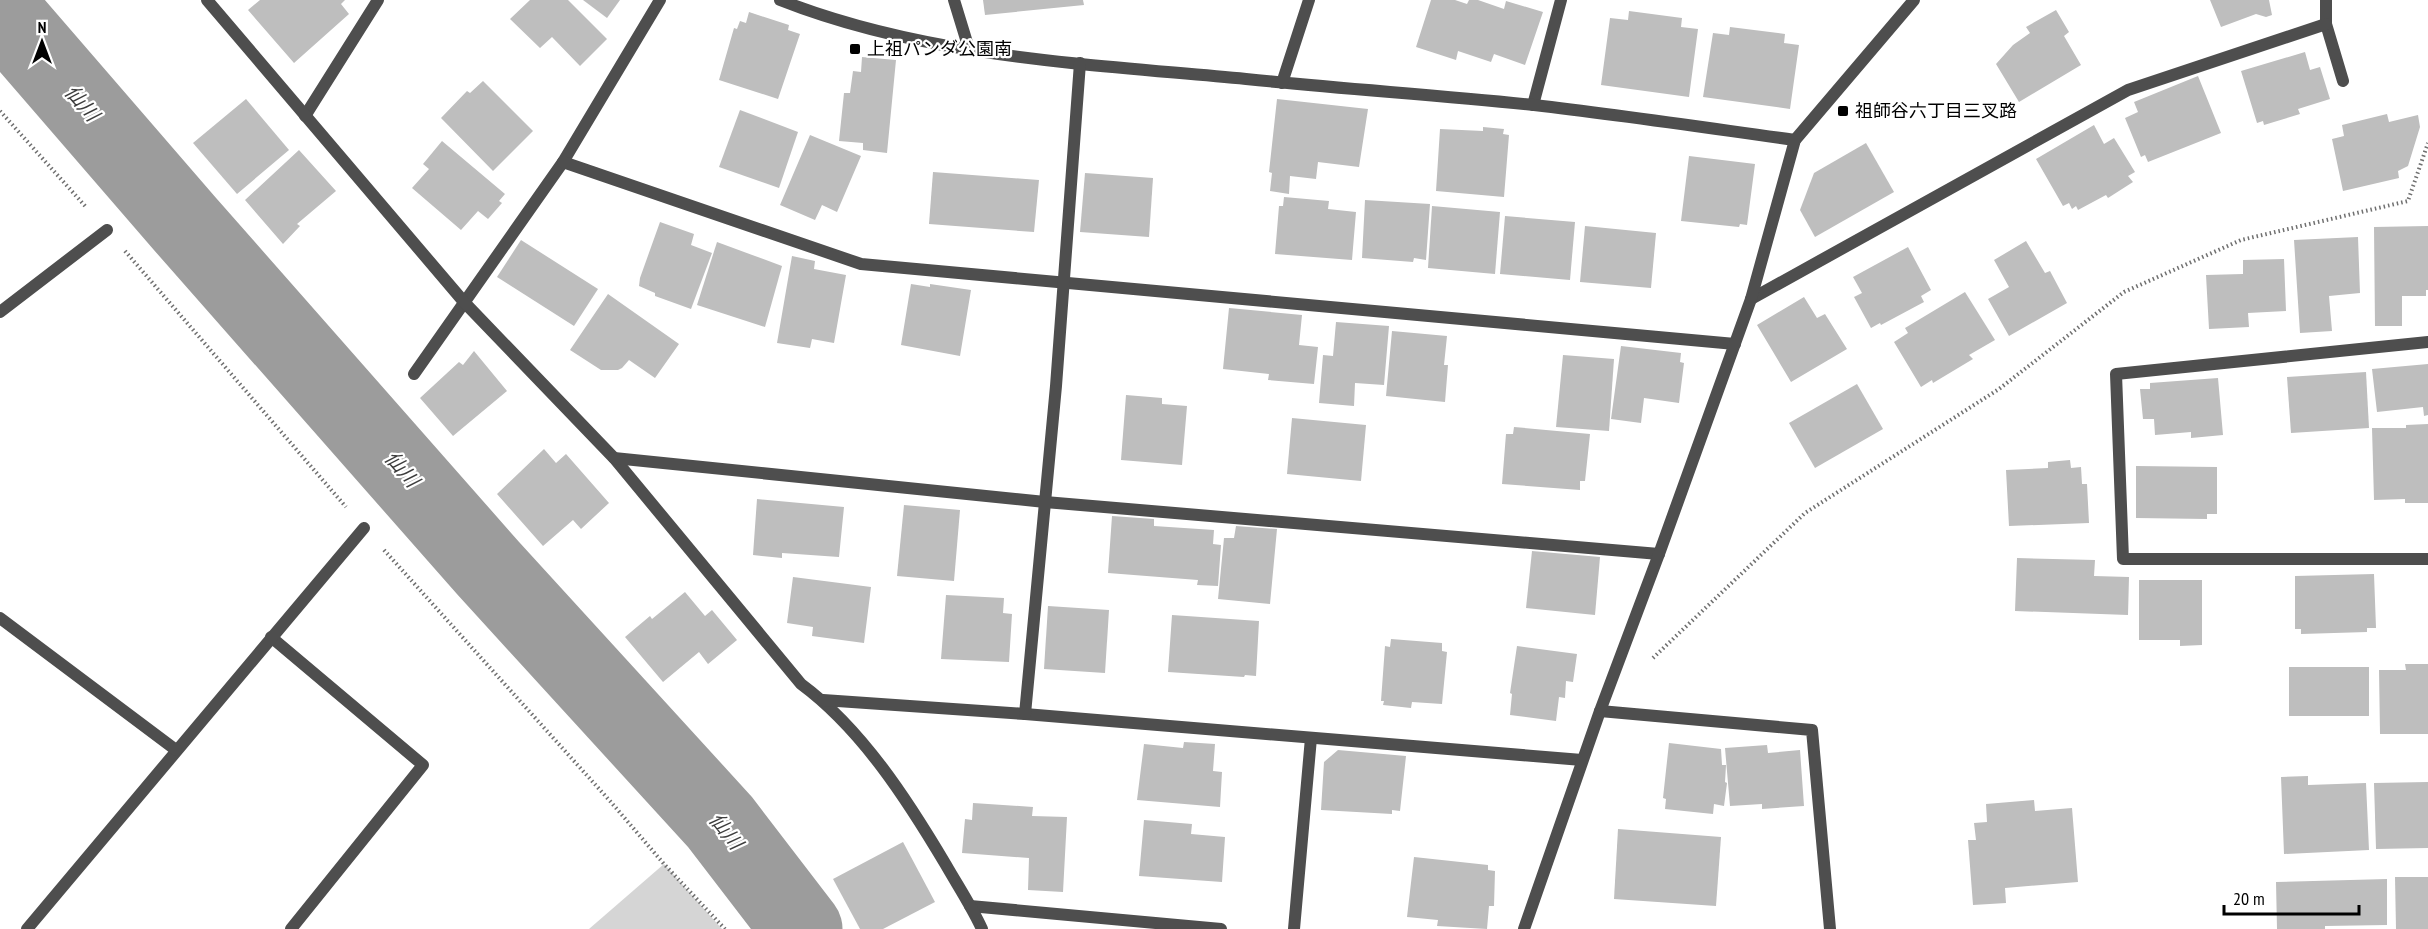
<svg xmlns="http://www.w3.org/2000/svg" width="2428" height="929" font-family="'PT Sans Narrow','Noto Sans JP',sans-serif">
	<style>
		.green { fill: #d5d5d5 }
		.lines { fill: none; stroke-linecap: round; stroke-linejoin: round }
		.river { stroke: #9c9c9c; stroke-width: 81 }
		.building { fill: #bebebe }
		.path { stroke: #707070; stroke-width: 4; stroke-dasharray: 1.5 3; stroke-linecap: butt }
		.service { stroke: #4e4e4e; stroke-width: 12 }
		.minor { stroke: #4e4e4e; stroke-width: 12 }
		.poi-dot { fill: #000; stroke: #fff; stroke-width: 2 }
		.labels { text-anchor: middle; stroke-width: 4.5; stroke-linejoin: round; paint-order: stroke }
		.poi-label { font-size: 18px; fill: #000; stroke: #fff; text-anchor: start }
		.water-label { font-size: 20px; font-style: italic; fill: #3d3d3d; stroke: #fff }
	</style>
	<rect width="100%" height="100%" fill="#fff"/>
	<polygon class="green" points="664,864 722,929 589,929"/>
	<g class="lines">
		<polyline class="river" points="0,10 185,224 488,568 720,822 802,929"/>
	</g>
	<g class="building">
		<polygon points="260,0 345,0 341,4 349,14 294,63 248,10"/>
		<polygon points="530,0 568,0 607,39 580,66 552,37 540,48 510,19"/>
		<polygon points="583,0 620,0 607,18"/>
		<polygon points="983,0 1083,0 1084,5 985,15"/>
		<polygon points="1431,0 1455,0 1467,4 1469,0 1478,0 1504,9 1506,1 1543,12 1525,65 1494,54 1491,62 1458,51 1456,60 1416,47"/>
		<polygon points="2210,0 2269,0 2272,15 2266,17 2256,14 2221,27"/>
		<polygon points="2056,10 2069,32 2064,36 2081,65 2019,102 1996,64 2013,45 2030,33 2026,27"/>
		<polygon points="1629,11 1682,18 1681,27 1698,29 1689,97 1601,85 1610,18 1628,20"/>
		<polygon points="749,12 789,25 788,30 800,34 778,99 719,80 734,28 737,29 740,21 746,23"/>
		<polygon points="1730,27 1785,34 1784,43 1799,45 1790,109 1703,97 1713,33 1729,35"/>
		<polygon points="2305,52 2310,70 2320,67 2330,99 2298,109 2300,114 2264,125 2263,121 2257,123 2241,71"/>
		<polygon points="862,57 896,60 887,153 863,150 863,143 839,141 844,93 850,93 853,71 861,72"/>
		<polygon points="2198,76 2221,133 2148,162 2145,155 2141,157 2125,118 2138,112 2134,102"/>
		<polygon points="483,81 533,131 493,171 441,118 467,91 470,93"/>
		<polygon points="246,99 289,150 237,194 193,143"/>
		<polygon points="1277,99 1368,109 1359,167 1318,162 1316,179 1290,176 1289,194 1270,191 1272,173 1269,172"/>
		<polygon points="740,110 798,132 779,188 719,167"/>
		<polygon points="2387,114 2389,122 2418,115 2420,127 2408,166 2398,171 2399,178 2343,191 2332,139 2344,136 2342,125"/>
		<polygon points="2094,125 2104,144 2114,138 2135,172 2128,176 2133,182 2108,198 2106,195 2078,210 2076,206 2072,209 2069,203 2063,206 2036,159"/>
		<polygon points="1483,127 1504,129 1503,134 1509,135 1504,197 1436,191 1440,129 1483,131"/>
		<polygon points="810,135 861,156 837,212 822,205 815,220 780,205"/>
		<polygon points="442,141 505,194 499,201 502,203 488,219 478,211 461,230 412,188 429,169 423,164"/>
		<polygon points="1866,143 1894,192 1815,237 1800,210 1814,173"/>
		<polygon points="299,150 336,191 297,224 300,226 283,244 245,200"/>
		<polygon points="1689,156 1755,164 1747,225 1740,224 1739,227 1681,221"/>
		<polygon points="933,172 1039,180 1034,232 929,224"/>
		<polygon points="1085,173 1153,178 1149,237 1080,232"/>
		<polygon points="1284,197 1329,201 1328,209 1356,212 1352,260 1275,254 1279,206 1283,206"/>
		<polygon points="1365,200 1430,204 1426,260 1414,258 1413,262 1362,258"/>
		<polygon points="1432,206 1500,212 1495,274 1428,268"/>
		<polygon points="1505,216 1575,222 1570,280 1500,274"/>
		<polygon points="660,222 694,234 691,245 712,253 691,309 655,296 655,293 639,286 640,278"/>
		<polygon points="1585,226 1656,233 1651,288 1580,282"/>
		<polygon points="2428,226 2428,290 2426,290 2426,296 2402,296 2402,326 2375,326 2374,227"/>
		<polygon points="2358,237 2360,293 2329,296 2332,331 2300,333 2294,240"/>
		<polygon points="521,240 598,289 574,326 497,277"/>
		<polygon points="2026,241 2045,273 2050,271 2067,303 2009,336 1988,299 2009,287 1994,260"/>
		<polygon points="717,242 782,266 765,327 697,305"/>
		<polygon points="1908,247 1931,290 1921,296 1924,302 1881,325 1880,323 1871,328 1854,297 1862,293 1853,277"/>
		<polygon points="792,256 815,261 814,269 846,275 834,343 812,339 810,348 777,343"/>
		<polygon points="2284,259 2286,311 2248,313 2249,327 2209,329 2206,275 2243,274 2243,260"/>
		<polygon points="911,284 930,287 930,284 971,290 960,356 901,345"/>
		<polygon points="1965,292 1995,340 1969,355 1973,359 1933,383 1932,380 1921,387 1894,342 1908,333 1905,328"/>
		<polygon points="608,294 679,344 655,378 629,360 622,368 618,370 601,370 570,350"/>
		<polygon points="1804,297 1817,318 1825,314 1847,349 1791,382 1757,325"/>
		<polygon points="1229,308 1302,315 1299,345 1318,347 1314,384 1268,380 1269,374 1223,369"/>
		<polygon points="1336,322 1389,326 1384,385 1355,383 1354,406 1319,403 1323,355 1333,356"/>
		<polygon points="1392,331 1447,336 1444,365 1448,365 1445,402 1386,396"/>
		<polygon points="1621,346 1681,353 1680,362 1684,363 1679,403 1644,398 1641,423 1611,419"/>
		<polygon points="474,351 507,391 453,436 420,398 459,362 463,365"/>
		<polygon points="1563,355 1614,359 1609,431 1556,427"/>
		<polygon points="2428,364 2428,415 2424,416 2423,407 2377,412 2372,369"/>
		<polygon points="2366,372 2369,428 2291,433 2287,377"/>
		<polygon points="2218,378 2223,435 2191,438 2191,432 2155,435 2154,419 2143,419 2140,389 2150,389 2150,383"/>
		<polygon points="1857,384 1883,429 1815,468 1789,423"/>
		<polygon points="1126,395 1162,398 1162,404 1187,406 1182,465 1121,460"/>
		<polygon points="1292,418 1366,425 1361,481 1287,474"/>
		<polygon points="2428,424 2428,503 2405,503 2405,499 2374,500 2372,428 2406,428 2406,425"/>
		<polygon points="1514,427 1590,434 1585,481 1580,481 1580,490 1502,484 1506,434 1513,434"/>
		<polygon points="544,449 556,463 566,454 609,503 581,529 573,520 543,546 497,494"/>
		<polygon points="2070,460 2071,468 2081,467 2082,484 2087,484 2089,523 2009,526 2006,470 2048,468 2048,462"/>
		<polygon points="2136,466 2217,467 2217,514 2207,514 2207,519 2136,518"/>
		<polygon points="757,499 844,507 839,557 782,553 782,558 753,555"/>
		<polygon points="904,505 960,510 954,581 897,576"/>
		<polygon points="1112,516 1154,519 1154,526 1214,530 1213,544 1221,545 1218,586 1197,585 1198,580 1108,573"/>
		<polygon points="1236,526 1277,529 1270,604 1218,599 1224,538 1234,538"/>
		<polygon points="1532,551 1600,557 1595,615 1526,608"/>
		<polygon points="2017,558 2095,560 2094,576 2129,577 2128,615 2015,611"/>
		<polygon points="2374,574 2376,628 2367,628 2367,632 2301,634 2301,629 2295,629 2295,576"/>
		<polygon points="793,577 871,587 864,643 812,636 813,627 787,623"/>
		<polygon points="2139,580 2202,580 2202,645 2180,646 2180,640 2139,640"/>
		<polygon points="685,592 705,616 712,610 737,640 708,664 699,652 663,682 625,637 650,616 652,619"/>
		<polygon points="946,595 1004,598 1003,613 1012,614 1009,662 941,659"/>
		<polygon points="1048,606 1109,610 1105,673 1044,669"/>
		<polygon points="1172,615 1259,621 1256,676 1245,675 1244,677 1168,672"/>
		<polygon points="1391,639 1442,643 1442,651 1447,652 1442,704 1412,702 1411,708 1383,705 1384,701 1381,701 1385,646 1390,647"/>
		<polygon points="1517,646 1577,654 1573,682 1566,681 1565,698 1559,697 1556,721 1510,715 1512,694 1510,693"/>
		<polygon points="2405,664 2428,664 2428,734 2380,734 2379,670 2406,670"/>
		<rect x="2289" y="667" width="80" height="49"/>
		<polygon points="1184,742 1215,744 1213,771 1222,772 1220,807 1137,800 1144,744 1183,748"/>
		<polygon points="1669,743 1721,749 1722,765 1726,765 1725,782 1727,783 1724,806 1714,804 1713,814 1665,809 1666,799 1663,798"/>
		<polygon points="1767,745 1768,753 1800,750 1804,806 1762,809 1762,804 1730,806 1725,748"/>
		<polygon points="1338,750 1406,756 1400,811 1392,810 1392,814 1321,810 1324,762"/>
		<polygon points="2308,776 2308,785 2366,783 2369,850 2284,854 2281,777"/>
		<polygon points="2428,782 2428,848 2376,849 2374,783"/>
		<polygon points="2034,800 2035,811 2072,808 2078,882 2005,888 2006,903 1973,905 1968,840 1976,840 1974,823 1987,822 1986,804"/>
		<polygon points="973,803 1033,807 1032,816 1067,817 1063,892 1028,890 1029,858 962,853 965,819 972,820"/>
		<polygon points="1144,820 1192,824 1191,834 1225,837 1222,882 1139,876"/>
		<polygon points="1618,829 1721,837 1716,906 1614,899"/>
		<polygon points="903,842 935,902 883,929 860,929 833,879"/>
		<polygon points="1414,857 1488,865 1488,870 1495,871 1494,906 1489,906 1487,929 1437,926 1438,920 1407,917"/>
		<polygon points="2395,877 2428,877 2428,929 2396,929"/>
		<polygon points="2387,879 2387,925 2325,926 2325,929 2277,929 2276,882"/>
	</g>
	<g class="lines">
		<g class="path">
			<polyline points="0,111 86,207"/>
			<polyline points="125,251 346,507"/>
			<polyline points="384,550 610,801 664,864 725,929"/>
			<polyline points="1653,658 1805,513 1999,389 2124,292 2241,240 2408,201 2428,143"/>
		</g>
		<g class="service">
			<polyline points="954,0 969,49"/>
			<polyline points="2326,0 2326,24 2343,81"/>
			<polyline points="1533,105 1561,0"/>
			<polyline points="305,116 378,0"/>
			<polyline points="1751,299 2128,90 2326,24"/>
			<polyline points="2428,342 2116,374 2123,559 2428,559"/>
			<polyline points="414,374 563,162 660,0"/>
			<polyline points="271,637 423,765 291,929"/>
			<polyline points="970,906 1221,929"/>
			<polyline points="27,929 364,528"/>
			<polyline points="1294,929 1311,738"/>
		</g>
		<g class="minor">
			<path d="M207,0L464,302L614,458L801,684C862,729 908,801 946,865C958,886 972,907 982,929"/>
			<path d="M780,0C927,58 1090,64 1246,79C1342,89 1438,95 1534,105C1621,115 1708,128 1795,140"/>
			<polyline points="1282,83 1309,0"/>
			<polyline points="563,162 861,264 1735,344"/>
			<polyline points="0,312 107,230"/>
			<polyline points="614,458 1045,502 1659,554"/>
			<polyline points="0,618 176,750"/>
			<polyline points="823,700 1025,714 1582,760"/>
			<polyline points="1600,711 1812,730 1830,929"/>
			<polyline points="1025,714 1056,386 1080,63"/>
			<polyline points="1524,929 1600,711 1659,554 1751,299 1795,140 1914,0"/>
		</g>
	</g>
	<g class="poi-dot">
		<rect x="849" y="43" width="12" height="12" rx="3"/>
		<rect x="1837" y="105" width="12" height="12" rx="3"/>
	</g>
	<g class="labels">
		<g class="poi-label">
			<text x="867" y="55">上祖パンダ公園南</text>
			<text x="1855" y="117">祖師谷六丁目三叉路</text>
		</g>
		<g class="water-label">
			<text transform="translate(82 103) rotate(49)" y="7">仙川</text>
			<text transform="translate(402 469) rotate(49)" y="7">仙川</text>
			<text transform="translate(726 831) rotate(51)" y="7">仙川</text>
		</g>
	</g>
	<g transform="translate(42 42)" stroke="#ffffff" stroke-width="4.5" paint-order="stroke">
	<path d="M0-4.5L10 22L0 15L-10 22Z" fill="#000000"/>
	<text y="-9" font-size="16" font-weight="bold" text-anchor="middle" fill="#000000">N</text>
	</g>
	<path d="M2224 905v9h135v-9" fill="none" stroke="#000000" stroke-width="3"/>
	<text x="2233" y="905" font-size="18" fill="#000000" stroke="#ffffff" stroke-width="4.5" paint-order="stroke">20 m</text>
</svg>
